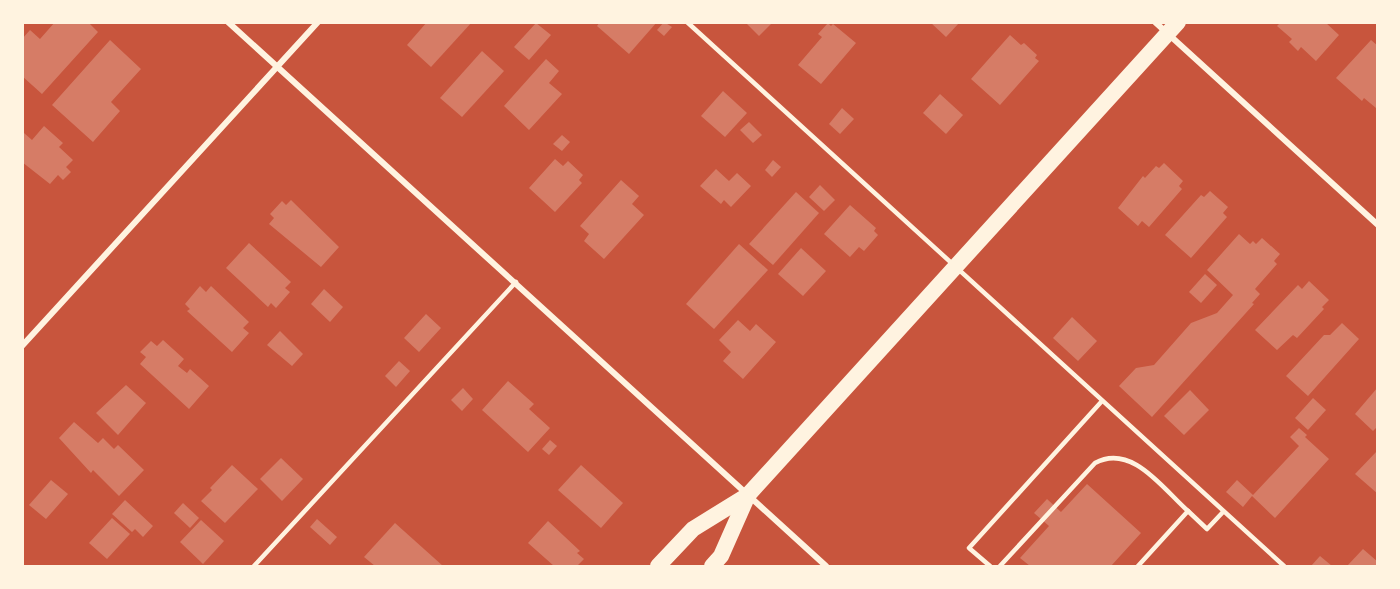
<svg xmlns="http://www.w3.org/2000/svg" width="1400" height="589" font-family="'Varela Round',sans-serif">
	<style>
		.building { fill: #d67c66 }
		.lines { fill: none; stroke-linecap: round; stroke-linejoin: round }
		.service { stroke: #fff3e0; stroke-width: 4.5 }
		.minor { stroke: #fff3e0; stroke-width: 6 }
		.trunk { stroke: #fff3e0; stroke-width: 16 }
	</style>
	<rect width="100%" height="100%" fill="#c8553d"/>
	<g class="building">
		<polygon points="55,22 88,22 98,32 42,94 22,76 22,39 30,30 40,39"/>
		<polygon points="427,22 472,22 431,67 407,45"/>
		<polygon points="600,22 657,22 629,54 597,26"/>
		<polygon points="664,22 672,27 664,36 657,30"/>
		<polygon points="745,22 773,22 759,36"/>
		<polygon points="930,22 960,22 946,37"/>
		<polygon points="1281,22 1325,22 1339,35 1316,61 1301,47 1298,51 1289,42 1292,39 1277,26"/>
		<polygon points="536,23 551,35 529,60 514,47"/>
		<polygon points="828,23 831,26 833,24 856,43 821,84 798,65 822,37 818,34"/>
		<polygon points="1010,35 1021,45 1024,43 1037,55 1035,58 1039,61 1000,105 971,79"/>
		<polygon points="110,40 141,69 111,102 120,111 93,142 52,105"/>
		<polygon points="1371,40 1378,46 1376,108 1364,98 1362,101 1336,78"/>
		<polygon points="482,51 504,71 462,117 440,98"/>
		<polygon points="546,59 559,71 549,83 562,94 529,130 504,106"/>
		<polygon points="723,91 747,113 725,137 701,116"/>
		<polygon points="940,94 963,115 946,134 923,113"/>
		<polygon points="842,108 854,119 840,134 829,124"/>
		<polygon points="749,122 762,135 753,143 740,130"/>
		<polygon points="44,126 63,143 59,147 73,160 66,167 71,172 63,180 58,175 50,184 22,162 22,135 24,133 32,140"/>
		<polygon points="562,135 570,142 562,151 553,144"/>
		<polygon points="555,159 563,166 568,161 583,175 579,180 582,183 555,212 529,188"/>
		<polygon points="773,160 781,167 772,177 765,170"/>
		<polygon points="1164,163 1183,181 1179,186 1182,189 1149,227 1142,221 1138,226 1118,208 1143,176 1145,178 1156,166 1159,168"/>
		<polygon points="716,169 729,181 737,173 751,186 731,207 724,200 721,204 700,186"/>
		<polygon points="621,180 639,196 632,204 644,215 604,259 584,241 589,234 580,226"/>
		<polygon points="820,185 835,200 824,211 809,197"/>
		<polygon points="1210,191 1228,207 1223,213 1227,217 1191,258 1165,235 1201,195 1204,197"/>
		<polygon points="796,192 819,213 773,265 749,244"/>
		<polygon points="291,200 339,247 321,267 269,224 274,218 270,214 282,201 286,205"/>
		<polygon points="850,205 876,228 874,231 878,235 864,251 859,247 850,257 824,234"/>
		<polygon points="1239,234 1250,244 1253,241 1256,244 1262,238 1280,254 1274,261 1277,264 1255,289 1260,294 1252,303 1254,304 1152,417 1119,386 1136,368 1154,365 1191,323 1217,313 1233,295 1207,270"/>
		<polygon points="249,243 291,282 285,288 290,292 276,308 271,303 268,307 226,268"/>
		<polygon points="739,244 768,270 714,329 686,304"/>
		<polygon points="801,248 826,271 803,296 778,274"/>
		<polygon points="1205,274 1217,285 1201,303 1189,292"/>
		<polygon points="1309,281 1329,300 1322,307 1324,309 1297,338 1293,335 1277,350 1255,330 1298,285 1302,289"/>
		<polygon points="200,286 206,292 211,286 249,322 243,328 249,333 232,352 187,311 190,309 185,304"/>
		<polygon points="324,289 343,307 330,322 311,304"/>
		<polygon points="426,314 441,328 419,352 404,338"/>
		<polygon points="1072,317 1097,341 1078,361 1053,338"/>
		<polygon points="738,320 750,331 756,324 776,342 743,379 723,361 731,352 719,340"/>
		<polygon points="1342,323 1359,339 1308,396 1286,376 1324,335 1330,335"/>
		<polygon points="280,331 303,354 292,366 267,345"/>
		<polygon points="163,340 184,359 178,366 187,373 190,369 209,386 189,409 140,364 146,357 140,352 151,341 157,346"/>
		<polygon points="399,361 410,371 396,387 385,376"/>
		<polygon points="508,381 534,404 529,409 550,428 528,452 482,410"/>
		<polygon points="126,385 146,403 118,435 96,413"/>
		<polygon points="1378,387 1378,426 1373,431 1355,414"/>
		<polygon points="463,388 473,399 462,411 451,400"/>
		<polygon points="1190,390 1209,410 1184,435 1164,416"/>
		<polygon points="1313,398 1326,410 1308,430 1295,418"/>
		<polygon points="74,422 98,443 103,438 114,449 118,445 144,470 119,496 93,470 91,473 59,438"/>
		<polygon points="1299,428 1307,435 1305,437 1329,459 1275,518 1252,496 1243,507 1226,492 1237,480 1253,495 1299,446 1290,437"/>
		<polygon points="550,440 557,446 549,455 542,449"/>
		<polygon points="1378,450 1378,494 1355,474"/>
		<polygon points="281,458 303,479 282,501 260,479"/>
		<polygon points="232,465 258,489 225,523 201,501 212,490 210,488"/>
		<polygon points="581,465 623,503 601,528 558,490"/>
		<polygon points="51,480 68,494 46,519 29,505"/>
		<polygon points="1087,484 1141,533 1111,566 1030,566 1020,558 1049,526 1034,513 1047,499 1061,512"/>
		<polygon points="125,500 153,526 143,537 135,529 132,532 112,514"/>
		<polygon points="183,503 199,518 190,528 174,513"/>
		<polygon points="112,518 130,534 107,559 89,543"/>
		<polygon points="317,519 337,537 330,545 310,527"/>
		<polygon points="201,520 224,541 203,564 180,542"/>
		<polygon points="548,521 580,551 577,553 584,559 577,566 554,566 528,543"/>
		<polygon points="395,523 443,566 375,566 364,557"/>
		<polygon points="1363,549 1378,562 1378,566 1347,566"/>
		<polygon points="1320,556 1332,566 1311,566"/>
	</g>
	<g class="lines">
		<g class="service">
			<polyline points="687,22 1284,566"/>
			<polyline points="1188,511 1207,529 1223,512"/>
			<polyline points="254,566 516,282"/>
			<polyline points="990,566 969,548 1102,401"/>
			<path d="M1000,566L1095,463C1132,443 1163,489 1188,511L1138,566"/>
		</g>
		<g class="minor">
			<polyline points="228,22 826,566"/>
			<polyline points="1155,22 1378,225"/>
			<polyline points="22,346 318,22"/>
		</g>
		<g class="trunk">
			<polyline points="658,566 693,529 748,495 1178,22"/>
			<polyline points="712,566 721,556 748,495"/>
		</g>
	</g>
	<rect width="1400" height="589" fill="none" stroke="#fff3e0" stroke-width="48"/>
</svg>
